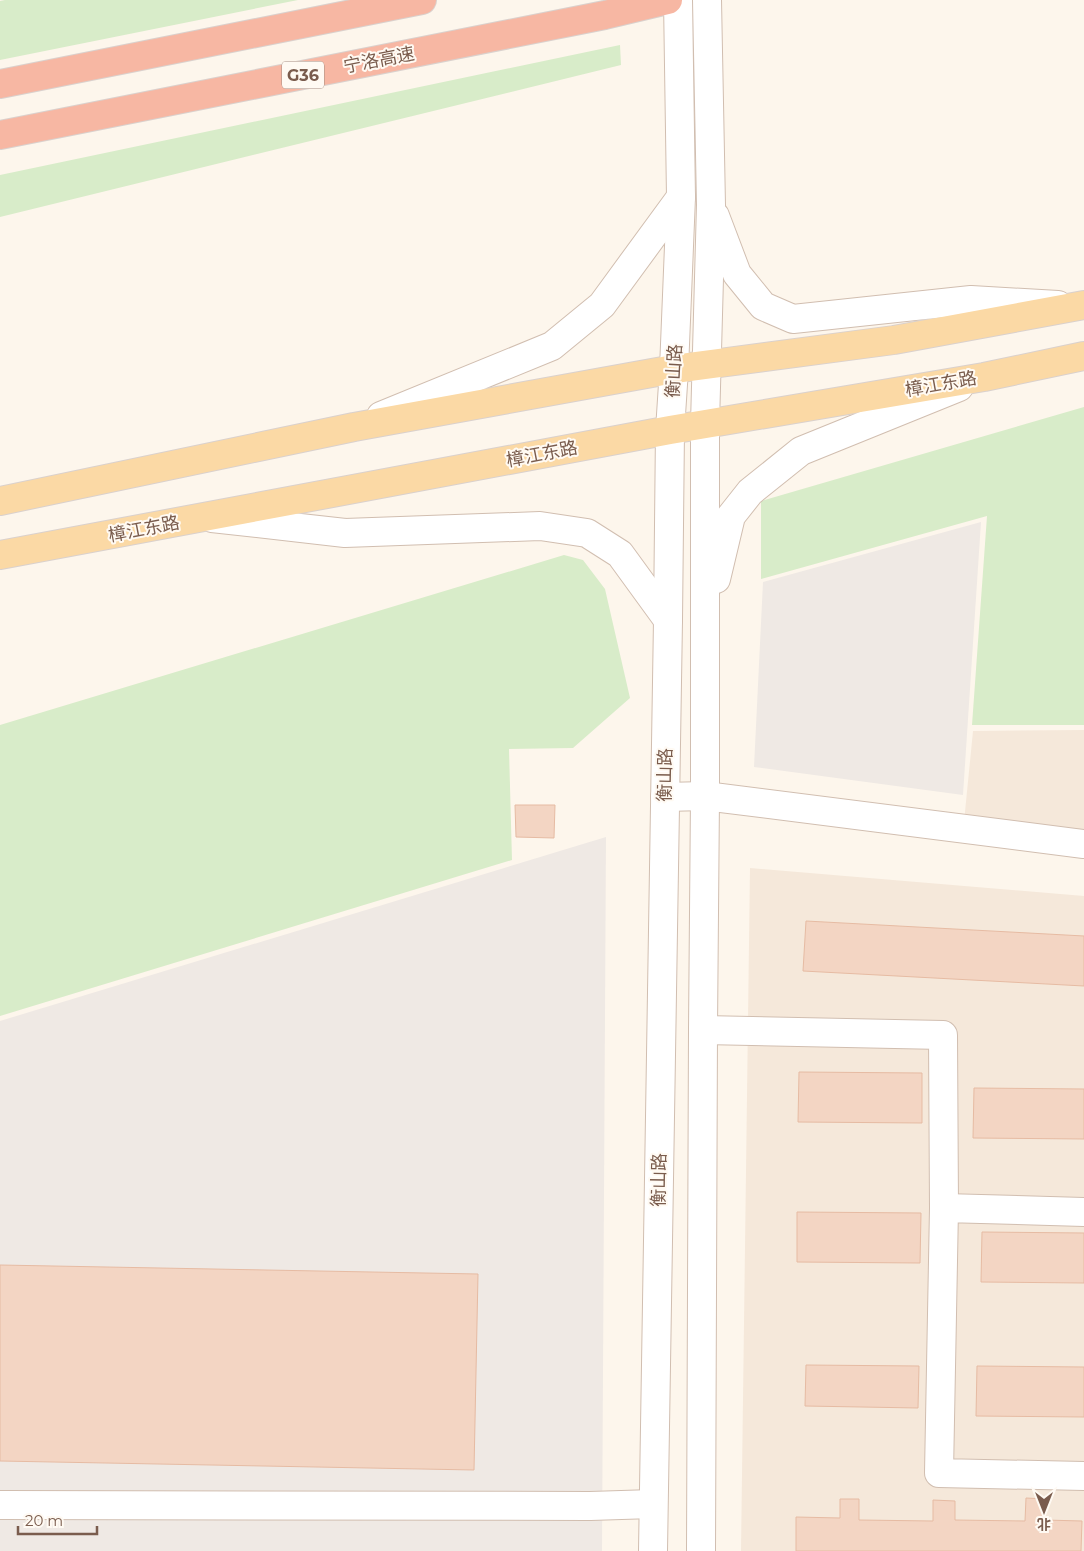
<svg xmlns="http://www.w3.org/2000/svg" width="1084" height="1551" font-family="Montserrat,'Noto Sans SC',sans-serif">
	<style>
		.residential { fill: #f5e8da }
		.industrial { fill: #efe9e4 }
		.green { fill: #d8ecc9 }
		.building { fill: #f3d5c3; stroke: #e6bba3 }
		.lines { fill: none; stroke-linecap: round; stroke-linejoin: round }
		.minor-casing { stroke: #d1beb0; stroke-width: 30 }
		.major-casing { stroke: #dad1cd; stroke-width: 30 }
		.highway-casing { stroke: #dad1cd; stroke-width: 30 }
		.minor { stroke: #fff; stroke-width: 28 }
		.major { stroke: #fbd9a5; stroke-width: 28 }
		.highway { stroke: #f7b7a3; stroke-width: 28 }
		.labels { text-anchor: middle; stroke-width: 4; stroke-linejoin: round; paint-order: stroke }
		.shield { fill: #fffaf3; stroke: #a28b7f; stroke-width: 1 }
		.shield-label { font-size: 16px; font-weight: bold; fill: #7a5c4d }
		.street-label { font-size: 18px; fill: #7a5c4d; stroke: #fffaf3 }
	</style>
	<rect width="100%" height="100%" fill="#fdf6ec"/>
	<g class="residential">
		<polygon points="1084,730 1084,835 964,822 973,731"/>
		<polygon points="750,868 1084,896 1084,1551 741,1551"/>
	</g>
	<g class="industrial">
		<polygon points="981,522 963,795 754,767 763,582"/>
		<polygon points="606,837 602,1551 0,1551 0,1021"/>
	</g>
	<g class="green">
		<polygon points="5,0 298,0 0,60 0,1"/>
		<polygon points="620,45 621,65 0,217 0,175"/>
		<polygon points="1084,407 1084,725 972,725 987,516 761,579 761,501"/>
		<polygon points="564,555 583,560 605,589 630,698 573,748 509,749 512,860 0,1016 0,725"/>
	</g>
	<g class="building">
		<polygon points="515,805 555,805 554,838 516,837"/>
		<polygon points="806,921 1084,936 1084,986 803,971"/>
		<polygon points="799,1072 922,1073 922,1123 798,1122"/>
		<polygon points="974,1088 1084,1089 1084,1139 973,1138"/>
		<polygon points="797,1212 921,1213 920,1263 797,1262"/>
		<polygon points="982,1232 1084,1233 1084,1283 981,1282"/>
		<polygon points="0,1265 478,1274 474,1470 0,1461"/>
		<polygon points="806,1365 919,1366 918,1408 805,1406"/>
		<polygon points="977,1366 1084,1367 1084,1417 976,1416"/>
		<polygon points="1026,1498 1046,1499 1045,1520 1082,1521 1081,1551 796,1551 796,1517 840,1518 840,1499 859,1499 859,1520 933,1521 933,1500 955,1501 955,1520 1025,1521"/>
	</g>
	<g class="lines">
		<defs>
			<g id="minor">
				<polyline points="715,216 737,274 763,306 793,319 971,300 1058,305"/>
				<polyline points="381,416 552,346 602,305 681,197"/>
				<polyline points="212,518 345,533 540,526 587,533 620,554 668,620"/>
				<polyline points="716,579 731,516 750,492 801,451 959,387"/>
				<polyline points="665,797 705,796 1084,844"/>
				<polyline points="703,1030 943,1035 944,1208"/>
				<polyline points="1084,1212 944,1208 939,1473 1084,1476"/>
				<polyline points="0,1505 590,1506 653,1504"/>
				<polyline points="653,1551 668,620 670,430 674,369 681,197 678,0"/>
				<polyline points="701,1551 703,1030 705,796 705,424 711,205 707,0"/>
			</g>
			<g id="major">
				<polyline points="0,501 354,427 674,369 894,340 1084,305"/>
				<polyline points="0,555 670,430 984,377 1084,356"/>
			</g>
			<g id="highway">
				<polyline points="0,84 422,0"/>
				<polyline points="0,135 605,15 668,0"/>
			</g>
		</defs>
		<use href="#minor" class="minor-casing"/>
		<use href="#major" class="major-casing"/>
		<use href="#highway" class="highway-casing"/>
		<use href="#minor" class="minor"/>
		<use href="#major" class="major"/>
		<use href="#highway" class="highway"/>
	</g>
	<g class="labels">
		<rect class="shield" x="282" y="61.5" width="42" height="27" rx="4"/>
		<g class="shield-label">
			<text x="303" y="81">G36</text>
		</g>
		<g class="street-label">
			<text transform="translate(379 60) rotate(-11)" y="6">宁洛高速</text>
			<text transform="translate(674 371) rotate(-87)" y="6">衡山路</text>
			<text transform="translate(941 384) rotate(-10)" y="6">樟江东路</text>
			<text transform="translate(542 454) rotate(-11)" y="6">樟江东路</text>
			<text transform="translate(144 529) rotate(-11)" y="6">樟江东路</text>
			<text transform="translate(665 775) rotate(-89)" y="6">衡山路</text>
			<text transform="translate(659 1180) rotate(-89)" y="6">衡山路</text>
		</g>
	</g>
	<g transform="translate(1044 1511) rotate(180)" stroke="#fffaf3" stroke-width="4" paint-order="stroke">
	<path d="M0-4L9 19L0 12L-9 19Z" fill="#7a5c4d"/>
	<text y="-8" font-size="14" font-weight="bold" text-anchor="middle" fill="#7a5c4d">北</text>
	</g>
	<path d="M18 1526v8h79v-8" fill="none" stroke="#7a5c4d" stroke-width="2.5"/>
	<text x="25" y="1526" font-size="15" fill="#7a5c4d" stroke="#fffaf3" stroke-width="4" paint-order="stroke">20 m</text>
</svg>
